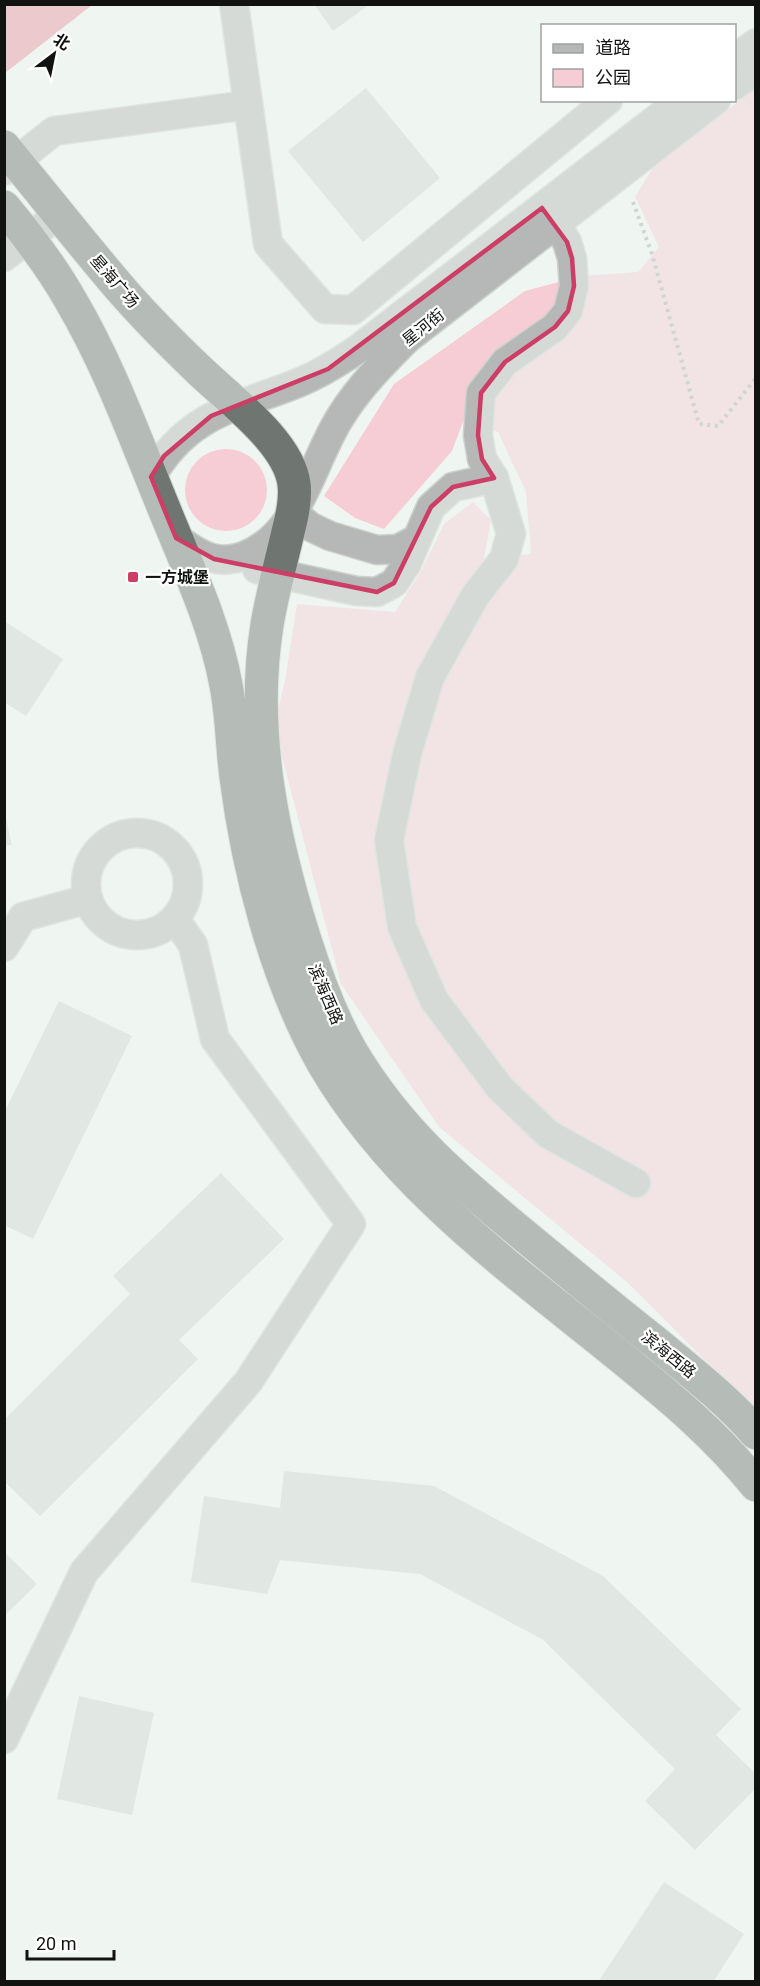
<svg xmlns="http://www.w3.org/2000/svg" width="760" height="1986" font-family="Roboto,'Noto Sans SC',sans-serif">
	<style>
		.green { fill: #f6cdd4 }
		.water { fill: #e892a2 }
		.building { fill: #d0d7d2 }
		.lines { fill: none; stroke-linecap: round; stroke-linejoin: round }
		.minor-casing { stroke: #cbd1cd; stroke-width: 31 }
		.highway-casing { stroke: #cbd1cd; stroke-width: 35 }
		.path { stroke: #a9adaa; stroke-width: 4; stroke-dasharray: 3 4.5; stroke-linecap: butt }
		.minor { stroke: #b6b8b7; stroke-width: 28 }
		.highway { stroke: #6f7571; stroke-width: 33 }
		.marked { fill: none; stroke: #cd3e67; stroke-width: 4.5; stroke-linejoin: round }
		.poi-dot { fill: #cd3e67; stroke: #fff; stroke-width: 2 }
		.labels { text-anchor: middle; stroke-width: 4.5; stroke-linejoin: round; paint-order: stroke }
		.street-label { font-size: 16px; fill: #111311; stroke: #fff }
		.poi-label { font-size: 16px; font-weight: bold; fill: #111311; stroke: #fff; text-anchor: start }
	</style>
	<rect width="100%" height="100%" fill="#eff5f1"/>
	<g class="green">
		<polygon points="755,89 755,1410 628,1283 439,1127 341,984 274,726 285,681 297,604 395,612 420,573 444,524 473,502 491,520 484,559 531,554 526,492 498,432 464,419 452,451 384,529 355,518 324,496 394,384 525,291 581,276 638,272 659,247 635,197 654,166"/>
		<circle cx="226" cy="490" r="41"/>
	</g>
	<polygon class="water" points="5,4 92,4 92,5 5,73"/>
	<g class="building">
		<polygon points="314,4 370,4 333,31"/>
		<polygon points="366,88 440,178 363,242 288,151"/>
		<polygon points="4,621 63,659 26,716 4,702"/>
		<polygon points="4,810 12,845 4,846"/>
		<polygon points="59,1001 132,1036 33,1239 6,1226 4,1230 4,1113"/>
		<polygon points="221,1173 284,1239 179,1340 198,1359 40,1516 4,1481 4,1420 130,1294 113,1276"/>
		<polygon points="284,1471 434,1486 603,1576 741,1709 716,1735 756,1774 756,1788 695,1850 645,1801 675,1769 542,1639 420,1574 280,1560 267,1594 191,1582 204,1496 280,1508"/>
		<polygon points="4,1552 37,1584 4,1616"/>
		<polygon points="79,1696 154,1713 132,1815 57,1799"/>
		<polygon points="664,1882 744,1934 713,1982 598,1982"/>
	</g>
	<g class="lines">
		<defs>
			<g id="minor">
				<polyline points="234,4 268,244 325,309 353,310 608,100"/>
				<polyline points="734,59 756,43"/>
				<polyline points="734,86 756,70"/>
				<polyline points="4,171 54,131 248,105"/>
				<polyline points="542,208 556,224 567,242 572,258 574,286 568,311 555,327 505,362 481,393 478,435 482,459 494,478 511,534 504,559 475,596 430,677 407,754 389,840 402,927 434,1000 500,1088 548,1134 636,1183"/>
				<polyline points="4,257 59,214"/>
				<path d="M151,477C188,413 235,408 298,383C320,374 339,362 358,349L681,100"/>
				<polyline points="293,513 311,527 330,536 377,550 398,549 415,540"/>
				<path d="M176,538C188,546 199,555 212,558C222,561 235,559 244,556C301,534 311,462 341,416C359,387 383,363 407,339L716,100"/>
				<polyline points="257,569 356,591 377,592 394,583 406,565 431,507 453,487 494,478"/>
				<circle cx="137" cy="884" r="51"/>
				<polyline points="4,947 23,917 88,899"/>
				<polyline points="4,1739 84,1572 248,1382 351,1224 215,1039 193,945 175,919"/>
			</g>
			<g id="highway">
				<path d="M4,147C45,196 84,247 126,295C149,321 174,346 199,370C228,398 289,442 294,484C296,499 292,517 288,532C281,563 272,594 267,625C250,731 273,840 305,940C317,978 331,1016 351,1051C399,1132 459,1182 531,1241C572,1275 613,1309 655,1342C690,1371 726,1399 756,1433"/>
				<path d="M4,207C29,237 52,267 71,301C110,367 136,441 165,511C188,568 215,625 226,685C232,716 232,747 236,777C248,871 276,980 323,1063C395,1187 513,1269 622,1358C671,1398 716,1435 756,1485"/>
			</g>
		</defs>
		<use href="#minor" class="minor-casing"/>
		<use href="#highway" class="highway-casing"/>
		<polyline class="path" points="633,202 652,254 699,424 718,426 756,378"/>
		<use href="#minor" class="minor"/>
		<use href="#highway" class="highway"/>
	</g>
	<path d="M0 0H760V1986H0ZM542,208L567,242L572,258L574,286L568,311L555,327L505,362L481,393L478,435L482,459L494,478L453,487L431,507L394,583L377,592L214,559L176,538L151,477L164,456L211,416L328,369Z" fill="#eff5f1" fill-opacity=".55" fill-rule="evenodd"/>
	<path class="marked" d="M542,208L567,242L572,258L574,286L568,311L555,327L505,362L481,393L478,435L482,459L494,478L453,487L431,507L394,583L377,592L214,559L176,538L151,477L164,456L211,416L328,369Z"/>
	<rect class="poi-dot" x="127" y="571" width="12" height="12" rx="3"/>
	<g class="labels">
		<g class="street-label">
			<text transform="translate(115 281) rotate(49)" y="6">星海广场</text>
			<text transform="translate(423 327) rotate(-39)" y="6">星河街</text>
			<text transform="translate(326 994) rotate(67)" y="6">滨海西路</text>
			<text transform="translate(669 1354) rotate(39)" y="6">滨海西路</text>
		</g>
		<g class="poi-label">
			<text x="145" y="583">一方城堡</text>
		</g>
	</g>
	<rect width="760" height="1986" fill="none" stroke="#111311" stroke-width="12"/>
	<rect x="541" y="24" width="195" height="78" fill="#ffffff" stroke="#a0a1a0" stroke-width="1.5"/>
	<rect x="553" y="44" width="30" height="9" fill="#b6b8b7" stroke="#a0a1a0" stroke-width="1.5"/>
	<text x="595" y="54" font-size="18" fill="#111311">道路</text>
	<rect x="553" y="69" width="30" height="18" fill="#f6cdd4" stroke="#a0a1a0" stroke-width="1.5"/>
	<text x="595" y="84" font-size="18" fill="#111311">公园</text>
	<g transform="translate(54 54) rotate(32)" stroke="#ffffff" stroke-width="4.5" paint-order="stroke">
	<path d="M0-4.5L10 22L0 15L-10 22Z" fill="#111311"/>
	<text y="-9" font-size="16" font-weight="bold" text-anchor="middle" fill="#111311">北</text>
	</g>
	<path d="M27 1950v9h87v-9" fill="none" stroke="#111311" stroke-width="3"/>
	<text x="36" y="1950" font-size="18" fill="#111311" stroke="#ffffff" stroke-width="4.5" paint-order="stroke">20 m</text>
</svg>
